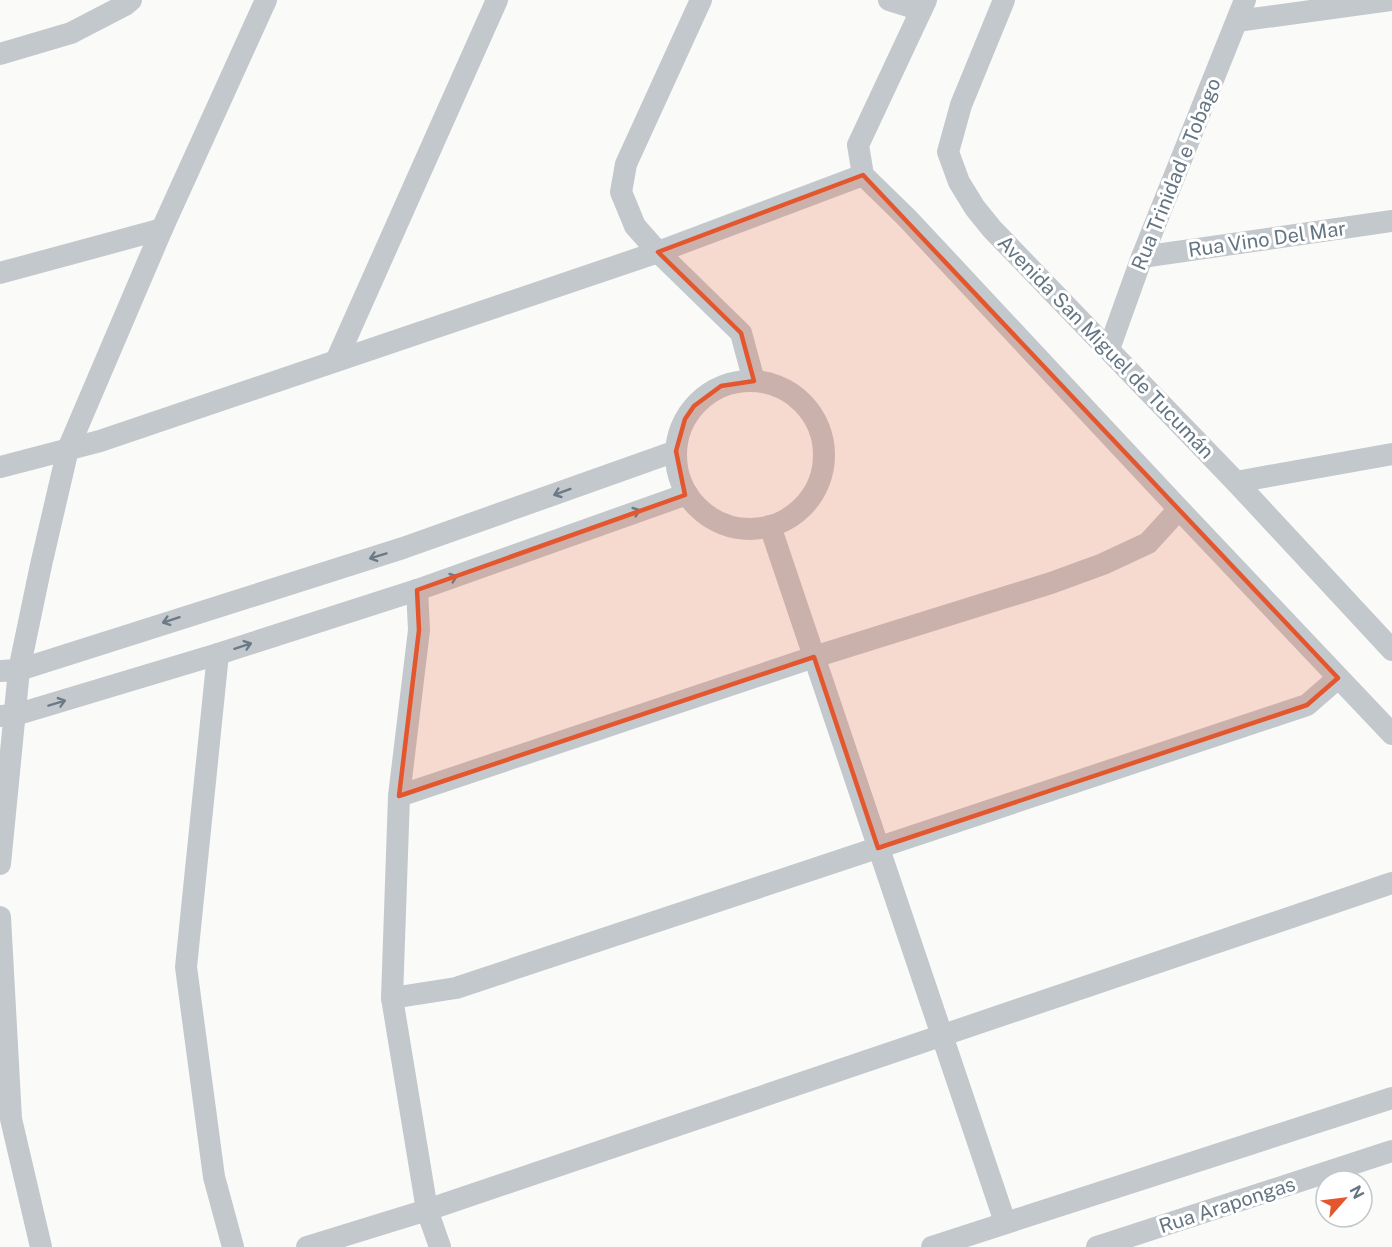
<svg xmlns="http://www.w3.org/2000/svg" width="1392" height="1247" font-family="'Public Sans',sans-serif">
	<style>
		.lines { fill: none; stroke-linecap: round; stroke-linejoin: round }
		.street { stroke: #c3c8cc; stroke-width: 22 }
		.oneway { stroke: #6a7a87 }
		.marked { fill: #e4572e; fill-opacity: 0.2; stroke: #e4572e; stroke-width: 4.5; stroke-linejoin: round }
		.labels { text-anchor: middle; stroke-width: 6; stroke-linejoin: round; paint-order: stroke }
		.street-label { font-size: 20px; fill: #657683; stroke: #fff }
	</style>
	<rect width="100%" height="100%" fill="#fafaf8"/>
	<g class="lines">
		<g class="street">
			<polyline points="701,0 626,164 621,192 635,226 658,252 741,333 754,381"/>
			<polyline points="889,0 921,10"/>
			<polyline points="926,0 858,145 863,175 907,218 1179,509 1392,734"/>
			<polyline points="1004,0 961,105 948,152 959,182 975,208 992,229 1236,482 1392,650"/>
			<polyline points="1237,21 1392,0"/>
			<polyline points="0,54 71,33 125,5 131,0"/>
			<polyline points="1142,257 1392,221"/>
			<polyline points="0,273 162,229"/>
			<polyline points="1109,349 1142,257 1245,0"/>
			<polyline points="336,361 497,0"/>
			<circle cx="750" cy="455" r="74"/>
			<polyline points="0,467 100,441 658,252 863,175"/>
			<polyline points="1236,482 1392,454"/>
			<polyline points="770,526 1005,1222"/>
			<polyline points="417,590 419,630 399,796 392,998 427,1210 440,1247"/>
			<polyline points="218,654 186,967 214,1177 233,1247"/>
			<polyline points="0,671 19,670 403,548 676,451"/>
			<polyline points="1,716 15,715 218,654 417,590 687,494"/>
			<polyline points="399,796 814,657 1051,583 1103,564 1148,543 1179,509"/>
			<polyline points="0,864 19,670 41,565 68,449 162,229 266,0"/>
			<polyline points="0,917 11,1119 41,1247"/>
			<polyline points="392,998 456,988 1307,705 1338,678"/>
			<polyline points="307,1247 427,1210 1392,883"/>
			<polyline points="932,1247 1392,1098"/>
			<polyline points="1097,1247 1392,1151"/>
		</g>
	</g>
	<defs><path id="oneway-shaft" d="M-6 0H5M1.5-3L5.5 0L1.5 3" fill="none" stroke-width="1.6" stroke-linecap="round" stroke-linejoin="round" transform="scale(1.5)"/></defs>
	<g class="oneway">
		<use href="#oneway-shaft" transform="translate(562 492) rotate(160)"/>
		<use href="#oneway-shaft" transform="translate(632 513) rotate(-20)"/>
		<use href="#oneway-shaft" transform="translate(378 556) rotate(163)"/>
		<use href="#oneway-shaft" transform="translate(449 579) rotate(-20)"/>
		<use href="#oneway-shaft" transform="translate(171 620) rotate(162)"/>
		<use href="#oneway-shaft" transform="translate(243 646) rotate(-18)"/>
		<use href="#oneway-shaft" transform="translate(57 703) rotate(-17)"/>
	</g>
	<path class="marked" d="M863,175L1338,678L1307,705L878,848L814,657L399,796L419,630L417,590L685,495L676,451L685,419L694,406L721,386L754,381L741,333L658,252Z"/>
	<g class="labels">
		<g class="street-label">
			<text transform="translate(1176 174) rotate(-68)" y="7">Rua Trinidad e Tobago</text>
			<text transform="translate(1267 239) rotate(-8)" y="7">Rua Vino Del Mar</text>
			<text transform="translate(1106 347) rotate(46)" y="7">Avenida San Miguel de Tucumán</text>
			<text transform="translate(1227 1205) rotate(-18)" y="7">Rua Arapongas</text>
		</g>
	</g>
	<g transform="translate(1344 1199) rotate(62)"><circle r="28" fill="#ffffff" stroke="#c1c8cd" stroke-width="1.5"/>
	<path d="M0-4.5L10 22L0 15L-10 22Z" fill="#e4572e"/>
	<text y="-9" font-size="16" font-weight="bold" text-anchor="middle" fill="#657683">N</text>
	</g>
</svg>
